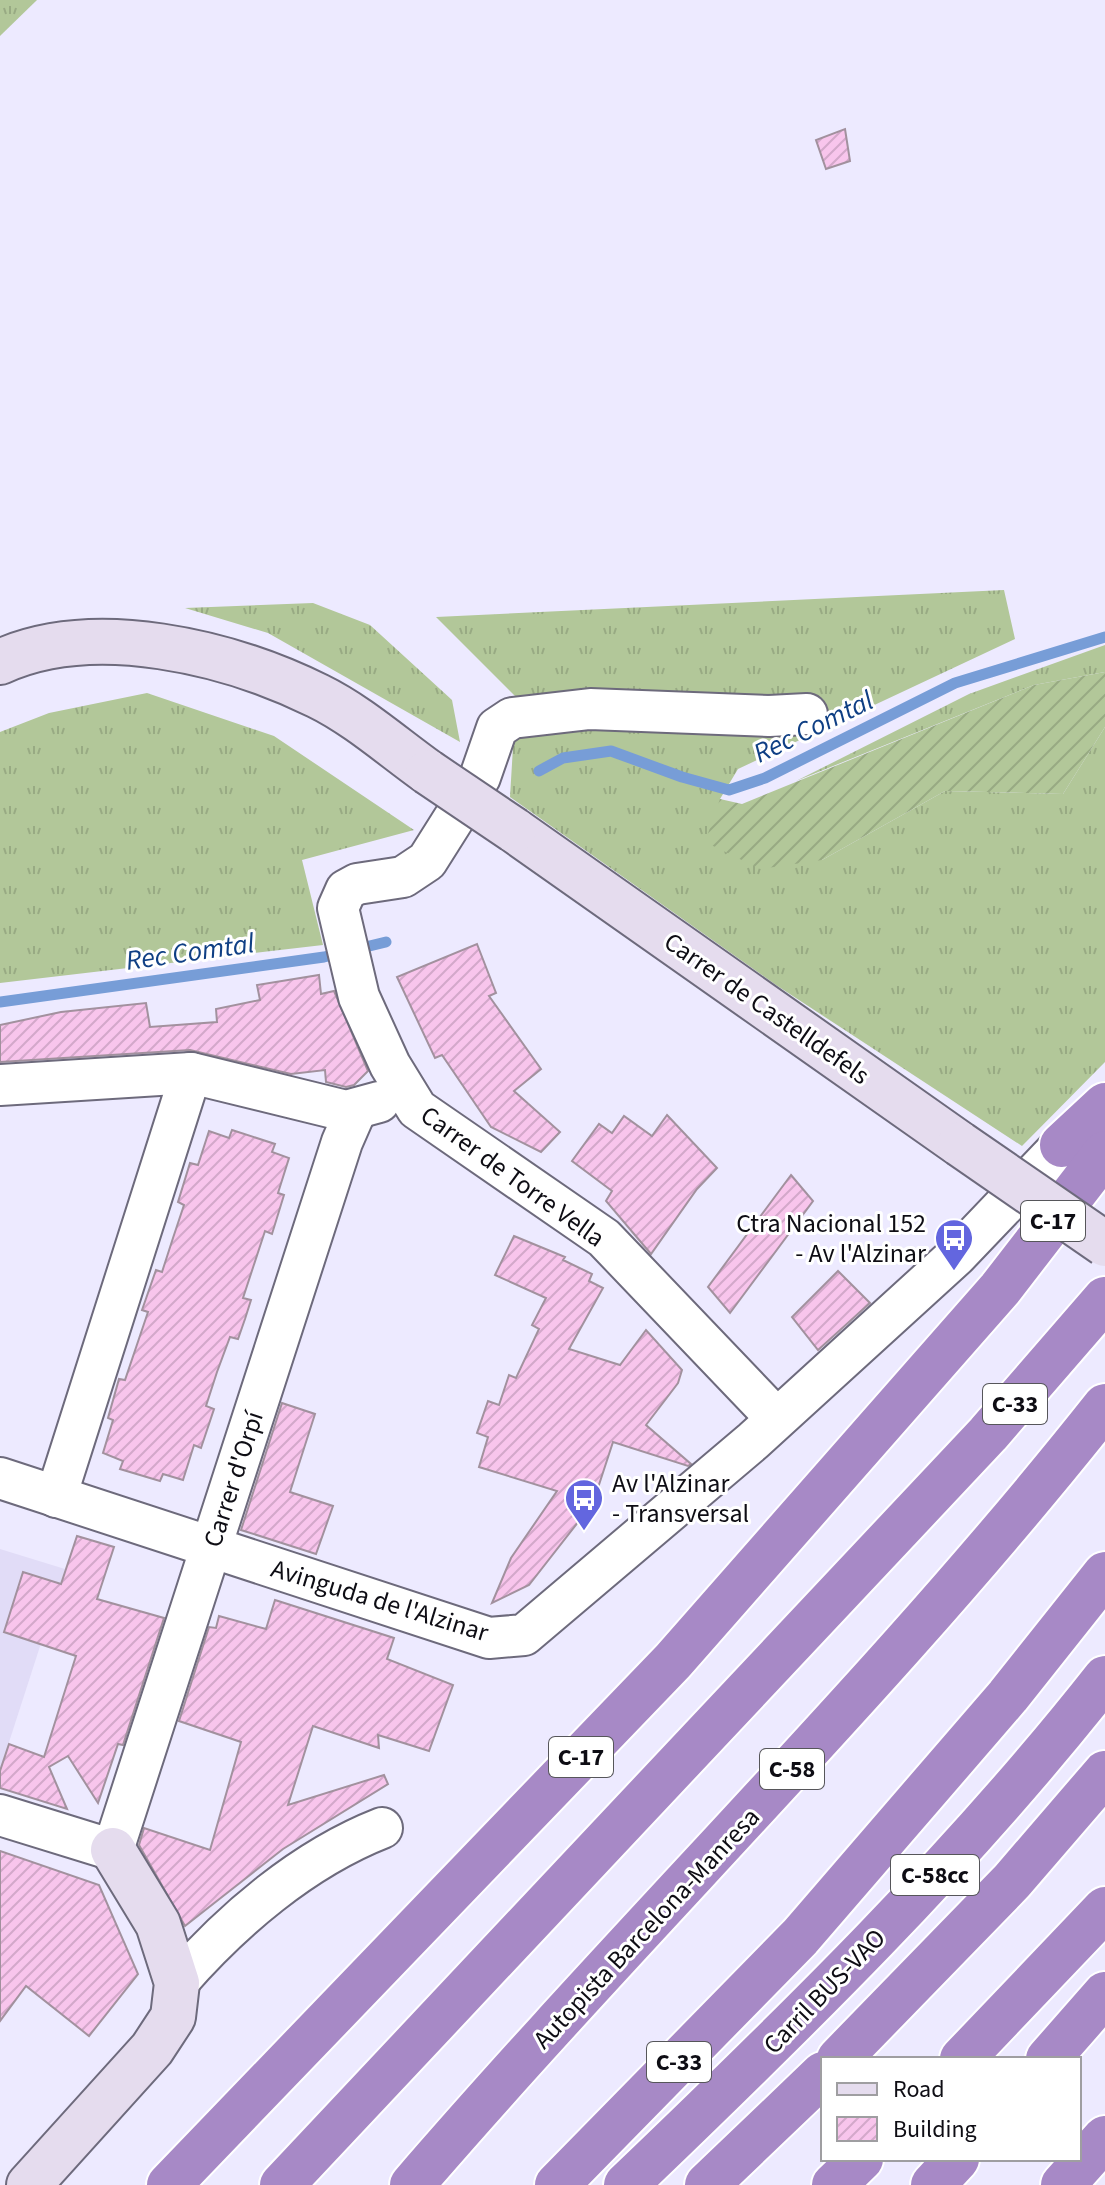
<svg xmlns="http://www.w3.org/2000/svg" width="1105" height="2185" font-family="'Source Sans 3',sans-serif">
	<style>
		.built { fill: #e1dcf7 }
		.grass { fill: url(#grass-tufts) }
		.garden { fill: url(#garden-furrows) }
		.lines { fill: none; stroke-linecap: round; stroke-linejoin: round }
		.stream { stroke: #779dd7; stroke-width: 11 }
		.building { fill: url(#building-hatch); stroke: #a2919e; stroke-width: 2 }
		.street-casing { stroke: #6d6a7c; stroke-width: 44 }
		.secondary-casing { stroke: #6d6a7c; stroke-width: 48 }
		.highway-casing { stroke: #fff; stroke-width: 48 }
		.street { stroke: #fff; stroke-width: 40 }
		.secondary { stroke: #e5dcee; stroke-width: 44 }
		.highway { stroke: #a789c6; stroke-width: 44 }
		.secondary-bridge-casing { stroke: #6d6a7c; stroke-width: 48; stroke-linecap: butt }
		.secondary-bridge { stroke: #e5dcee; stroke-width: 44 }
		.labels { text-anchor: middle; stroke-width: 6; stroke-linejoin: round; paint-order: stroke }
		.shield { fill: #fff; stroke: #56565a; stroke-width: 2 }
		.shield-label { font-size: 24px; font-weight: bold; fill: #0e0d14 }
		.street-label { font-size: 26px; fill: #0e0d14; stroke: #fff }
		.poi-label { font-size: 26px; fill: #0e0d14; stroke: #fff; text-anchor: end }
		.water-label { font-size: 28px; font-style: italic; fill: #0f3f84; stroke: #fff }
	</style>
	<defs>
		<pattern id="grass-tufts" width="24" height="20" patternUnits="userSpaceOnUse" patternTransform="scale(2)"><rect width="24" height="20" fill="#b2c799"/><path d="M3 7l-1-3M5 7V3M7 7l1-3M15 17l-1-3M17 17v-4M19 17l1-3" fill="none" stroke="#98aa83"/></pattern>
		<pattern id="garden-furrows" width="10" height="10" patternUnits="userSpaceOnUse" patternTransform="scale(2)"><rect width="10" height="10" fill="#b2c799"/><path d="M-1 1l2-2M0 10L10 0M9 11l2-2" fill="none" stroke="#98aa83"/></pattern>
		<pattern id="building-hatch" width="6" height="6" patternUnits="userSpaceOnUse" patternTransform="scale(2)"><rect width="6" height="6" fill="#f8c5ec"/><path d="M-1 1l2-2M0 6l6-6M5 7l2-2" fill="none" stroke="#d3a8ca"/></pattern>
	</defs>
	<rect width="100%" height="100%" fill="#edeaff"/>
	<polygon class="built" points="0,1549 65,1569 0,1770"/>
	<g class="grass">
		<polygon points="0,0 37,0 0,36"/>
		<polygon points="1004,590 1015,639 738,769 720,799 822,860 945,791 1063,794 1105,727 1105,1062 1022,1146 776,985 510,797 516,697 436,617"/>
		<polygon points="313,603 370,625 452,700 460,742 268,633 185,608"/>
		<polygon points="1105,645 1105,672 1034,685 796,781 969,694"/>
		<polygon points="147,693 274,736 414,830 302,860 323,945 0,983 0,732 49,713"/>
	</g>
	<polygon class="garden" points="1105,672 1105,727 1063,794 945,791 822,860 760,869 705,842 720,799 742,804 1034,685"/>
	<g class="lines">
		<g class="stream">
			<polyline points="539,771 563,758 611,751 682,777 729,790 765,778 955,683 1105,637"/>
			<polyline points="0,1002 324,957 386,942"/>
		</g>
	</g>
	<g class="building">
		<polygon points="845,129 850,161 826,169 816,140"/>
		<polygon points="477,944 496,993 489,996 541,1069 514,1091 560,1132 541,1152 491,1127 442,1055 435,1058 397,977"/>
		<polygon points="319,975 321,994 334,991 368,1071 354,1085 346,1087 326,1082 325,1070 291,1074 190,1050 0,1062 0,1025 61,1012 146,1003 150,1027 217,1022 216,1009 260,1000 257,985"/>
		<polygon points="667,1115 717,1168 697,1189 651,1254 606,1201 612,1191 572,1161 599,1124 612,1133 624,1116 652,1136"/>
		<polygon points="232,1130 275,1144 272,1152 289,1158 278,1193 284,1195 272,1234 265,1231 243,1298 251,1300 245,1319 238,1339 230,1337 217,1372 206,1406 214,1409 201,1448 194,1445 183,1480 163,1474 160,1481 120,1469 123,1461 103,1453 113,1420 108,1418 119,1379 125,1380 148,1312 142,1310 156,1270 162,1272 173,1238 184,1205 178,1202 190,1163 198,1165 209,1131 229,1138"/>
		<polygon points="791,1175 813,1201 730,1313 708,1287"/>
		<polygon points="514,1236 565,1257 563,1260 592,1274 589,1281 603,1288 569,1349 620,1365 646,1330 682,1370 678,1383 646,1425 691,1464 688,1466 613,1442 593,1503 529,1585 492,1603 511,1558 557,1491 479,1467 488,1437 477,1433 488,1401 499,1405 509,1375 516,1378 539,1329 532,1325 546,1298 495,1275"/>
		<polygon points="838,1271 870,1303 818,1350 792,1317"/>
		<polygon points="282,1403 315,1414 290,1492 333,1506 316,1554 241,1530"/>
		<polygon points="77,1536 114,1547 97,1599 164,1618 123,1745 118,1744 98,1803 68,1756 49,1767 67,1809 0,1788 0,1771 9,1744 44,1757 76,1656 4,1632 23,1572 61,1584"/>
		<polygon points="275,1600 394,1638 387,1659 453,1685 429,1751 378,1735 379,1748 313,1726 288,1805 384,1775 388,1784 283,1849 185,1926 139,1845 144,1828 210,1850 241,1742 179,1721 209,1627 216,1628 219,1616 266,1629"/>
		<polygon points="0,1851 99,1885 138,1974 89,2036 26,1986 0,2021"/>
	</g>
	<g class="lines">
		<defs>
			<g id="street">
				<polyline points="0,1085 191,1073 346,1111 379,1102"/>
				<polyline points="776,1418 604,1238 417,1109 390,1065 359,997 338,908 346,890 357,884 403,877 427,861 480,777 497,728 512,718 590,709 769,716 807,714"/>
				<polyline points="0,1478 489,1638 524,1635 753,1441 956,1256 1062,1145"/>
				<polyline points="56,1497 191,1073"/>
				<polyline points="0,1815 113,1850 342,1142 356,1110"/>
				<path d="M177,1983C232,1920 303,1859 382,1828"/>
			</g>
			<g id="secondary">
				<path d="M0,662C94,619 229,652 318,696C357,715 393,747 428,772"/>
				<polyline points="514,830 960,1144"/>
				<polyline points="29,2185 152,2049 173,2017 177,1983 158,1924 113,1850"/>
			</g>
			<g id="highway">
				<polyline points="1062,1145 1105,1105"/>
				<polyline points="839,2059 1012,1881 1105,1773"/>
				<polyline points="962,2059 1105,1909"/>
				<polyline points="1048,2059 1105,1994"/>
				<polyline points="169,2185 673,1661 1000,1289 1105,1153"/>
				<polyline points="282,2185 988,1434 1105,1299"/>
				<path d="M412,2185C639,1922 889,1679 1105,1406"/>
				<polyline points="557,2185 800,1937 1008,1696 1105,1574"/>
				<path d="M626,2185C794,2024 961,1861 1105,1678"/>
				<polyline points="707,2185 823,2074"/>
				<polyline points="834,2185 861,2159"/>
				<polyline points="933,2185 957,2159"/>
				<polyline points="1063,2185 1105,2138"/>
			</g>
		</defs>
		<use href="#street" class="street-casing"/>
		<use href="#secondary" class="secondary-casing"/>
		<use href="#highway" class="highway-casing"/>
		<use href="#street" class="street"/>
		<use href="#secondary" class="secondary"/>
		<use href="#highway" class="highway"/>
		<defs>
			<g id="secondary-bridge">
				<polyline points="428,772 514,830"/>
				<polyline points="960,1144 1105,1244"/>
			</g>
		</defs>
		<use href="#secondary-bridge" class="secondary-bridge-casing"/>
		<use href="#secondary-bridge" class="secondary-bridge"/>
	</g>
	<defs>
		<symbol id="bus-pin" viewBox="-11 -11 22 30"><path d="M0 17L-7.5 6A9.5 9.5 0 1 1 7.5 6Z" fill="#6366df" stroke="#fff"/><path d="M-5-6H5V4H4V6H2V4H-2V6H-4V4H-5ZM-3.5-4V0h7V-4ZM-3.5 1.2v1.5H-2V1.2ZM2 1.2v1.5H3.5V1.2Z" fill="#fff"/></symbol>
	</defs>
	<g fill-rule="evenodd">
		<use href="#bus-pin" x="932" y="1216" width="44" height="60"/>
		<use href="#bus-pin" x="562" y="1476" width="44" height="60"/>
	</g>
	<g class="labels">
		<g class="shield">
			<rect x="1021" y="1201" width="64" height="40" rx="6"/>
			<rect x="983" y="1384" width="64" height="40" rx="6"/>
			<rect x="549" y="1737" width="64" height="40" rx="6"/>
			<rect x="760" y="1749" width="64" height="40" rx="6"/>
			<rect x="891" y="1855" width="88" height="40" rx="6"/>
			<rect x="647" y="2042" width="64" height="40" rx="6"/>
		</g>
		<g class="shield-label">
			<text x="1053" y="1229">C-17</text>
			<text x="1015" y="1412">C-33</text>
			<text x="581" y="1765">C-17</text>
			<text x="792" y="1777">C-58</text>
			<text x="935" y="1883">C-58cc</text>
			<text x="679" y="2070">C-33</text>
		</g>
		<g class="street-label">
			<text transform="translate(767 1008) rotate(35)" y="9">Carrer de Castelldefels</text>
			<text transform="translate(513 1176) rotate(36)" y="9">Carrer de Torre Vella</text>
			<text transform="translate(233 1479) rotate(-72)" y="9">Carrer d'Orpí</text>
			<text transform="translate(380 1600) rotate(17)" y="9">Avinguda de l'Alzinar</text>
			<text transform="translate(646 1928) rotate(-47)" y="9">Autopista Barcelona-Manresa</text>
			<text transform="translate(824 1991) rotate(-46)" y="9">Carril BUS-VAO</text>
		</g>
		<g class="poi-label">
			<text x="926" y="1232">Ctra Nacional 152<tspan x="926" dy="30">- Av l'Alzinar</tspan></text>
			<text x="612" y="1492" text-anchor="start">Av l'Alzinar<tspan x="612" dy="30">- Transversal</tspan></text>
		</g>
		<g class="water-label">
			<text transform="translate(813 726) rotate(-26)" y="10">Rec Comtal</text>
			<text transform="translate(190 951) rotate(-8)" y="10">Rec Comtal</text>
		</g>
	</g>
	<rect x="821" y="2057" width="260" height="104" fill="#ffffff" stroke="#9f9ea1" stroke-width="2"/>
	<rect x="837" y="2083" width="40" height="12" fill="#e5dcee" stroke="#9f9ea1" stroke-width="2"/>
	<text x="893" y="2097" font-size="24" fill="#0e0d14">Road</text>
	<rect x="837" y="2117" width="40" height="24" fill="url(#building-hatch)" stroke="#9f9ea1" stroke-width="2"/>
	<text x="893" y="2137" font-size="24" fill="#0e0d14">Building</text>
</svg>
